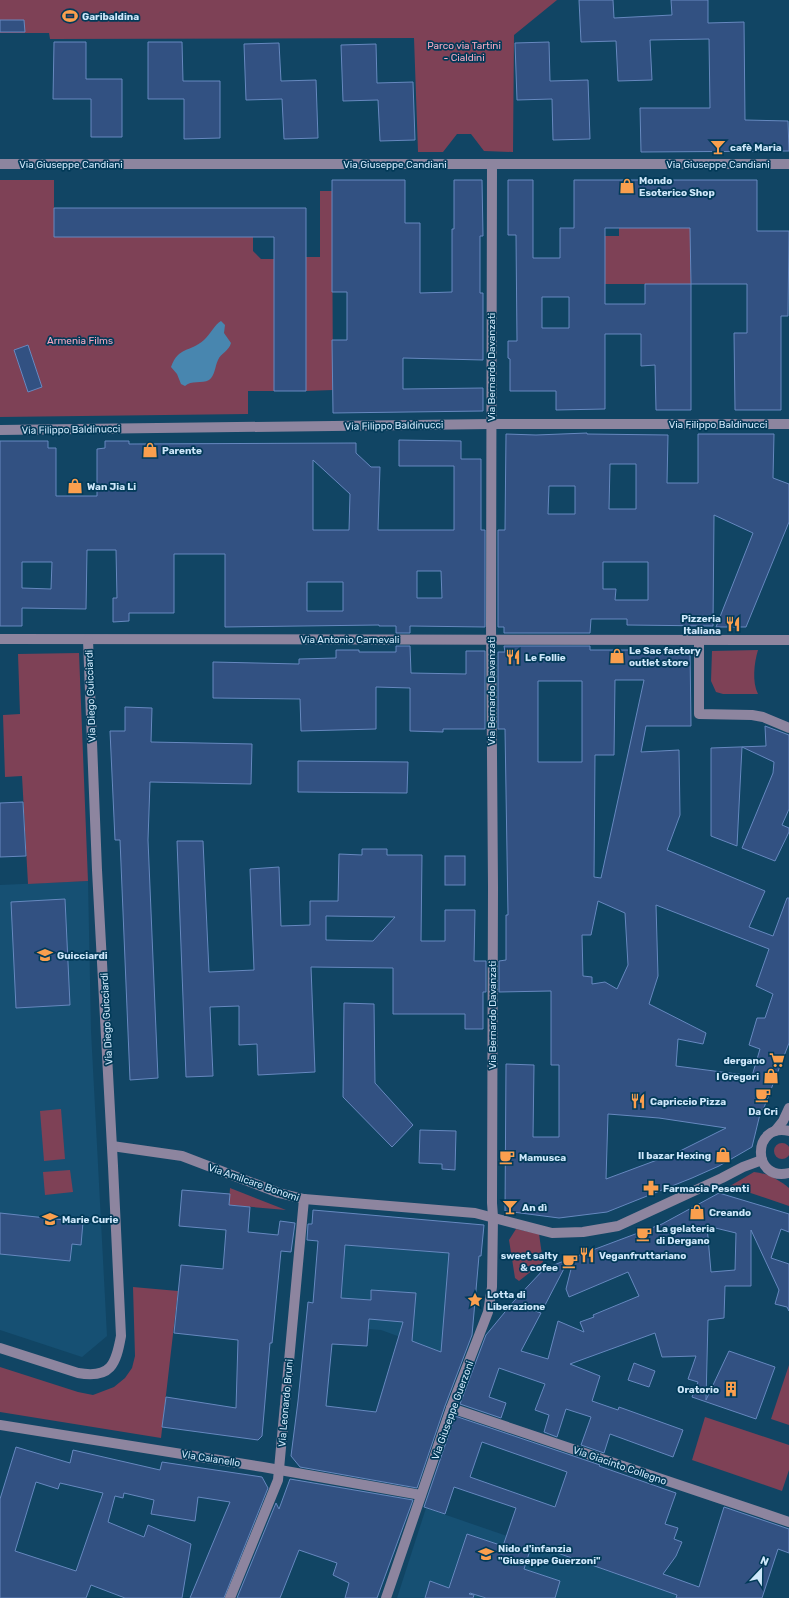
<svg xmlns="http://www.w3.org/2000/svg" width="789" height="1598" font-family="Rubik,sans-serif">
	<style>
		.built { fill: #165073 }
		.green { fill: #7e4156 }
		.water { fill: #4886af }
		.building { fill: #325182; stroke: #6688bf; fill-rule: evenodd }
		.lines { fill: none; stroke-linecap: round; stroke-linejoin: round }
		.minor { stroke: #8d859f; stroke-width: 10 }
		.labels { text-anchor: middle; stroke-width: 3.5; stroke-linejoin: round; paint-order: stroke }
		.poi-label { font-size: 10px; font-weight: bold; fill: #cee7fa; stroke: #023a58; text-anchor: start }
		.park-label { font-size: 10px; fill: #f6a8c0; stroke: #023a58 }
		.street-label { font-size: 10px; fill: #cee7fa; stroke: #023a58 }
	</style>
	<rect width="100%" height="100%" fill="#114564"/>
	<g class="built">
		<polygon points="88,881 91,1031 107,1336 82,1357 0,1330 0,885"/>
		<polygon points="314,1210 484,1225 481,1256 479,1256 473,1332 463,1331 453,1356 381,1330 306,1324 308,1302 313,1303 318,1241 311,1240"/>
		<polygon points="426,1508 677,1595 676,1598 397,1598"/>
	</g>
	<g class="green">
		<polygon points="0,0 557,0 514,35 513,152 484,151 471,134 457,134 443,152 418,152 414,38 50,39 49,33 0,33"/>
		<polygon points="0,180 54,180 54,236 253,237 253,251 261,259 274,259 274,391 248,391 248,414 0,417"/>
		<polygon points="320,191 332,191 333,390 306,391 306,257 320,257"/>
		<polygon points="619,228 690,228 691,284 605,284 605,236 619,236"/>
		<path d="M758,650C754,663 752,682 758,694H723L716,692L711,681L712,651Z"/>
		<polygon points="79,653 88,881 28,884 22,776 5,777 3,715 20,714 18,654"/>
		<polygon points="61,1109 65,1159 44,1161 40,1111"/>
		<circle cx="782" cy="1151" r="8"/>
		<polygon points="70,1170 73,1192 45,1195 43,1172"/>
		<path d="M754,1172C767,1173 779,1180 789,1188V1206L730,1186Z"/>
		<polygon points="230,1188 286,1210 229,1205"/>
		<polygon points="516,1229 539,1234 543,1262 519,1281 515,1278 509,1240"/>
		<polygon points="133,1287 178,1291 161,1438 0,1412 0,1367 78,1392 93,1395 114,1387 125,1378 132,1368 135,1356"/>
		<polygon points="789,1365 789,1425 771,1419"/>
		<polygon points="705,1417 789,1445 789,1470 782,1491 692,1460"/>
	</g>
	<path class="water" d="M221,321L225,325L224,333L231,343C229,351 221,353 218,360C215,366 215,376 209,380C202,384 191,380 185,386L181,384L177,374L171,367C179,346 189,353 204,340C210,335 215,324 221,321Z"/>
	<g class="building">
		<polygon points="579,0 613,0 614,18 672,15 671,0 708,0 708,23 744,22 745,120 788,121 789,151 641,152 640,108 710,108 709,39 650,40 652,80 618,81 616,41 581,42"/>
		<polygon points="0,20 24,20 25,32 0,32"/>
		<polygon points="54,42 86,42 86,79 122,79 122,137 91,137 91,99 53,99"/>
		<polygon points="148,42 182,42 183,81 220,81 220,138 184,139 184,99 148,99"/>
		<polygon points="549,42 550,81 588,80 590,139 553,140 552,99 517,100 515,43"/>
		<polygon points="279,43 281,81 316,80 318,138 284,139 282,99 246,100 244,44"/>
		<polygon points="376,44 377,83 413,82 415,140 380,141 378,100 343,101 341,45"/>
		<polygon points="332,180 405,180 405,223 420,223 420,293 452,292 452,229 454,229 454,180 482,180 483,236 480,236 480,293 483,293 483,360 403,358 403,389 483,388 483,411 333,413 332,340 347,340 347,292 332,292"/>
		<path d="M508,180H533V258H560V228H574V180H757V231H789L788,316H781V410H735L734,333H747V284H691V410H656L655,365L641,366V334H605V409L556,410V391H510V359L508,358V341H517L516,235H508ZM605,228H690L691,284H645V304H605ZM542,297H569V328H542Z"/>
		<polygon points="54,208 306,208 306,391 274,391 274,237 54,237"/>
		<polygon points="28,345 42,387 28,392 14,350"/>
		<path d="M587,433V434L668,435L667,483H698V434H774L773,478L789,484V522L746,627H716L753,533L714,515L713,626L627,625V619H591L590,633H504V627H498V530H505L506,434L536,435ZM610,464H636V509H609ZM549,486H575V514H548ZM603,562H648V600H615L616,589H603Z"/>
		<path d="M399,440L461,441V459H481V530H485V627L410,626V633H396V626H379V625L225,627V554H174V613H129V621L113,622V598H117L116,550H87L86,609L22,608V626H0V441H48V448H56V496H97V449L105,448V441H129V444L356,443V453L371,467H380L378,530H454V466H399ZM313,460L350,494L349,530H313ZM22,562H52L51,589L22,588ZM417,571H441L442,598H417ZM307,582H343V611H307Z"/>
		<polygon points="396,646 410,646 411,673 466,674 466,651 485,651 485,729 443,729 443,732 410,731 410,688 376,687 376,729 301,731 300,699 213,698 213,662 299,664 299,659 336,658 336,650 359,650 359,652 396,652"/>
		<path d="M504,646H590V650H690L691,726H646L641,752L679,750L680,815L667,850L765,891L749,927L773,936L787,898H789V1043L763,1110H761L752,1147L719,1166L692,1178L607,1212L559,1218L505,1211L506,1064L534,1065L533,1137H559V1065H551V991L499,992V961L506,960V915H508L505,729H498V652H505ZM615,680H644L601,878L594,877L595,755H614ZM538,681H582V762H538ZM598,901L625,913L628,965L617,989L605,982L592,984V977L583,976L582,935H591ZM656,905L769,949L756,986L773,994L765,1018H757L749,1045L760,1049L752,1076L676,1066L678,1039L703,1044L706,1033L649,1004L658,976ZM608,1114L659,1118L726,1128L676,1153L606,1179Z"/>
		<polygon points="125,707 152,708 151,742 252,744 251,784 150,782 148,840 158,1078 130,1080 120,840 115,840 110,731 125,731"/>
		<polygon points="765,726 789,735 789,809 782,825 789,828 789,832 775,861 742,848 773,773 774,762 742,747 737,846 711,836 711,748 766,746"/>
		<polygon points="298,761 408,762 407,793 298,792"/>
		<polygon points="23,802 26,856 0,857 0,803"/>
		<path d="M177,841H203L209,972L254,970L250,869L279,867L281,926L310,925V901H338L339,854L362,855V849H387V855H422L421,941H445V910H475L474,961H486V992H483V1029H465V1014H393V968L311,967L315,1072L258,1075L257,1044L239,1045V1006L210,1007L213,1076L186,1077ZM326,916L395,917L373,941L326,940Z"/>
		<rect x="445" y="856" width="20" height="29"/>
		<polygon points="65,899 70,1005 16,1008 11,902"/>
		<polygon points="344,1003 374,1004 375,1083 413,1125 392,1147 343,1097"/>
		<polygon points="420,1130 456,1131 455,1170 442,1169 442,1164 419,1163"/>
		<polygon points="182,1190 230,1194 229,1205 250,1207 248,1232 278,1235 280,1221 295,1223 291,1252 281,1251 272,1343 270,1343 262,1436 258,1440 162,1427 166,1397 236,1408 238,1340 174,1333 181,1265 223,1269 226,1230 179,1226"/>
		<path d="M719,1193L789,1214V1232L781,1229L771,1258L789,1264V1311L787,1307L775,1304L779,1290L751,1230V1286H725L724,1318L708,1320L706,1400L729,1351L775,1367L756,1419L692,1397L698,1382L688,1379L696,1356L662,1357L655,1333L570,1364L600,1376L592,1401L618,1410L619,1407L683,1430L673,1457L610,1434L604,1453L581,1445L591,1417L566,1409L557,1437L544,1432L549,1415L535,1410L545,1384L499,1368L489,1397L506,1403L501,1418L460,1404L486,1335L514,1301L544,1269L569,1259L544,1307L535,1311L541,1313L521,1351L548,1359L558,1321L584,1332L580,1322L594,1317L593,1315L639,1296L628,1272L569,1297L566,1289L574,1257L662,1224ZM707,1226L736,1233L735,1270L711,1272Z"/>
		<path d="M313,1210L484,1225L481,1256H479L472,1335L445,1406L417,1488L300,1467L291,1456L298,1401L308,1302L313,1303L318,1241L307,1240L308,1224H312ZM345,1245L449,1253L441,1352L412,1341L416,1293L371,1290V1300L341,1298ZM369,1319L403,1322L376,1412L326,1406L332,1344L367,1346Z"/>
		<polygon points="0,1213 83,1222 81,1245 72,1244 70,1261 0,1254"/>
		<polygon points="634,1363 655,1371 649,1387 628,1380"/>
		<path d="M455,1416L600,1465L599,1466L676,1493L665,1524L678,1528L674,1539L682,1542L676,1556L663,1574L699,1587L724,1507L789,1529V1553L778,1549L762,1598H676L677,1595L532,1544L524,1569L560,1581L555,1598H486L470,1593L469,1594L474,1595L473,1598H425L430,1581L449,1588L467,1534L503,1546L516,1508L454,1487L445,1514L424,1507ZM482,1442L567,1472L555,1507L470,1477Z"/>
		<path d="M16,1447L70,1463L73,1450L160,1470L162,1462L262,1477L268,1488L224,1598H190L230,1502L198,1497L195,1521L151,1514L154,1500L124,1493L123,1498L115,1496L108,1522L144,1537L148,1525L191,1544L182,1598H125L91,1585L86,1598H0V1499ZM36,1482L58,1489L60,1483L103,1493L76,1571L15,1551Z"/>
		<polygon points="290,1479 413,1500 377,1598 345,1598 349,1583 333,1575 337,1563 299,1550 280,1598 237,1598 276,1503 279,1509"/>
	</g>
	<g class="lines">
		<g class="minor">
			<polyline points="0,164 789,164"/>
			<polyline points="0,430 491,424 789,424"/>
			<polyline points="0,639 789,640"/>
			<polyline points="699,639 699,714 752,715 763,717 789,728"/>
			<polyline points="775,1131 783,1121 789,1108"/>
			<path d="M789,1131C752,1122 751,1182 789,1173"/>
			<polyline points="112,1146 182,1156 279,1193 304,1199 475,1213 552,1233 583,1232 618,1226 722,1178 743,1167 762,1160"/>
			<path d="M0,1348L78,1373C111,1379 116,1364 121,1336L113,1166L97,870L88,640"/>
			<polyline points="451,1408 789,1522"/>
			<polyline points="0,1425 263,1467 421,1495"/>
			<polyline points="230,1598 278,1480 304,1199"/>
			<polyline points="386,1598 451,1408 488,1312 492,1287 493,1217 492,1203 493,887 491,624 492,164"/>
		</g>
	</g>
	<defs>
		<symbol id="stadium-bare" viewBox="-9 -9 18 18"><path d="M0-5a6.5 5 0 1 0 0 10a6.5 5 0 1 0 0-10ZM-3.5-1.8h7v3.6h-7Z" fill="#fa9f4e" stroke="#023a58" stroke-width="2.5" paint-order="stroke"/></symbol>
		<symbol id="bar-bare" viewBox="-9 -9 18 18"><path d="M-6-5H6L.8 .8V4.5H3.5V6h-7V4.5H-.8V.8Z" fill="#fa9f4e" stroke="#023a58" stroke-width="2.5" paint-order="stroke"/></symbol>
		<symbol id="shop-bare" viewBox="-9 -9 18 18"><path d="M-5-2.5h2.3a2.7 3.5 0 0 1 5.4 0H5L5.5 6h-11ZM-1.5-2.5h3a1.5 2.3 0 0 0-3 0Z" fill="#fa9f4e" stroke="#023a58" stroke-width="2.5" paint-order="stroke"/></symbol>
		<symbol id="restaurant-bare" viewBox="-9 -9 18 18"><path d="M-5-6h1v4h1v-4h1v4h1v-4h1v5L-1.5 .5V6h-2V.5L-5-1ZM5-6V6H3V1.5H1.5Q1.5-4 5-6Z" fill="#fa9f4e" stroke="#023a58" stroke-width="2.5" paint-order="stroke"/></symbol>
		<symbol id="school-bare" viewBox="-9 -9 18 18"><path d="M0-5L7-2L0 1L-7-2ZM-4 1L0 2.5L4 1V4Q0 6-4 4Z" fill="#fa9f4e" stroke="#023a58" stroke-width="2.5" paint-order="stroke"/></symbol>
		<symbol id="supermarket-bare" viewBox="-9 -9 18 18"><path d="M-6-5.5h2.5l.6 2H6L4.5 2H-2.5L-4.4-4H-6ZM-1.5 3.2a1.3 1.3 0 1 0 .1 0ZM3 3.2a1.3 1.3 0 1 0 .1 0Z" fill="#fa9f4e" stroke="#023a58" stroke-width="2.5" paint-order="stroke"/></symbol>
		<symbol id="cafe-bare" viewBox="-9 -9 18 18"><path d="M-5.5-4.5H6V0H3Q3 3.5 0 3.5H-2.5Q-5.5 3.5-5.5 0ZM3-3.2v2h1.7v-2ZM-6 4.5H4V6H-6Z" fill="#fa9f4e" stroke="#023a58" stroke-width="2.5" paint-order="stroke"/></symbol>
		<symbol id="pharmacy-bare" viewBox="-9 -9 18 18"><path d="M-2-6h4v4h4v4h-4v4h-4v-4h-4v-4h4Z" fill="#fa9f4e" stroke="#023a58" stroke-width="2.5" paint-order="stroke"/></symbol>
		<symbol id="sight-bare" viewBox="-9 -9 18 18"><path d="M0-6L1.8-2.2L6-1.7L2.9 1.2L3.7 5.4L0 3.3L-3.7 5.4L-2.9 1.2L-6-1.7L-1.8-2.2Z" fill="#fa9f4e" stroke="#023a58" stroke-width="2.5" paint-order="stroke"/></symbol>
		<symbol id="building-bare" viewBox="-9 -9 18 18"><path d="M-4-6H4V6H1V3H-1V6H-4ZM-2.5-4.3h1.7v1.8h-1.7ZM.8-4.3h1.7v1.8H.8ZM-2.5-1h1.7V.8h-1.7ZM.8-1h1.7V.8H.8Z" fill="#fa9f4e" stroke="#023a58" stroke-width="2.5" paint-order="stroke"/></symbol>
	</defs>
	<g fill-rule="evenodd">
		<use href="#stadium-bare" x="59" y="5" width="22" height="22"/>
		<use href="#bar-bare" x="707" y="136" width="22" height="22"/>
		<use href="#shop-bare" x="616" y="175" width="22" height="22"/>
		<use href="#shop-bare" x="139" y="439" width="22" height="22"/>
		<use href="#shop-bare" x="64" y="475" width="22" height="22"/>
		<use href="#restaurant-bare" x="722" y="613" width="22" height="22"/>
		<use href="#shop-bare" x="606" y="645" width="22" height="22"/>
		<use href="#restaurant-bare" x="502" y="646" width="22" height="22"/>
		<use href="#school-bare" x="34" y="944" width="22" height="22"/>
		<use href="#supermarket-bare" x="766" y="1049" width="22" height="22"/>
		<use href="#shop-bare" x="760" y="1065" width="22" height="22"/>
		<use href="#cafe-bare" x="752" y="1084" width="22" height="22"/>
		<use href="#restaurant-bare" x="627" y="1090" width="22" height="22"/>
		<use href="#shop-bare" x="712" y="1144" width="22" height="22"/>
		<use href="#cafe-bare" x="496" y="1146" width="22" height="22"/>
		<use href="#pharmacy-bare" x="640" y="1177" width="22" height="22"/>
		<use href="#bar-bare" x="499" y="1196" width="22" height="22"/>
		<use href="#shop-bare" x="686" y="1201" width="22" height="22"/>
		<use href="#school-bare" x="39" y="1208" width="22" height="22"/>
		<use href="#cafe-bare" x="633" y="1223" width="22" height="22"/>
		<use href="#restaurant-bare" x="576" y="1244" width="22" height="22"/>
		<use href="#cafe-bare" x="559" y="1250" width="22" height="22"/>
		<use href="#sight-bare" x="464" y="1289" width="22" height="22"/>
		<use href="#building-bare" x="720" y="1378" width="22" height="22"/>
		<use href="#school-bare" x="475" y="1543" width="22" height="22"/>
	</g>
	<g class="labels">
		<g class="poi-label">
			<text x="82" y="20">Garibaldina</text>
			<text x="730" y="151">cafè Maria</text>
			<text x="639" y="184">Mondo<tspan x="639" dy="12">Esoterico Shop</tspan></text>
			<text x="162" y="454">Parente</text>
			<text x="87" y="490">Wan Jia Li</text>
			<text x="721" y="622" text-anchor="end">Pizzeria<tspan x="721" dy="12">Italiana</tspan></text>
			<text x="629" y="654">Le Sac factory<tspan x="629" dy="12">outlet store</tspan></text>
			<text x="525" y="661">Le Follie</text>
			<text x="57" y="959">Guicciardi</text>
			<text x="765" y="1064" text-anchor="end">dergano</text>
			<text x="759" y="1080" text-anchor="end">I Gregori</text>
			<text x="650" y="1105">Capriccio Pizza</text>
			<text x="763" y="1115" text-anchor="middle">Da Cri</text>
			<text x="711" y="1159" text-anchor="end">Il bazar Hexing</text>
			<text x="519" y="1161">Mamusca</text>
			<text x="663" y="1192">Farmacia Pesenti</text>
			<text x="522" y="1211">An dì</text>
			<text x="709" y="1216">Creando</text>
			<text x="62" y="1223">Marie Curie</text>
			<text x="656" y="1232">La gelateria<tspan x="656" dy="12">di Dergano</tspan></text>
			<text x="558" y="1259" text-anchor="end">sweet salty<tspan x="558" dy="12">&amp; cofee</tspan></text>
			<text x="599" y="1259">Veganfruttariano</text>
			<text x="487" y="1298">Lotta di<tspan x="487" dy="12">Liberazione</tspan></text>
			<text x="719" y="1393" text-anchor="end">Oratorio</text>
			<text x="498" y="1552">Nido d'infanzia<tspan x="498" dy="12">"Giuseppe Guerzoni"</tspan></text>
		</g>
		<g class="park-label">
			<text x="464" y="49">Parco via Tartini<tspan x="464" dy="12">- Cialdini</tspan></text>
			<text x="80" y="344">Armenia Films</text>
		</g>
		<g class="street-label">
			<text x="71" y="168">Via Giuseppe Candiani</text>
			<text x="395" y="168">Via Giuseppe Candiani</text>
			<text x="718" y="168">Via Giuseppe Candiani</text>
			<text transform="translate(491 367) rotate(-90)" y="4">Via Bernardo Davanzati</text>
			<text x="718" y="428">Via Filippo Baldinucci</text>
			<text transform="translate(394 425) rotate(-1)" y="4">Via Filippo Baldinucci</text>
			<text transform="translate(71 429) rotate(-1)" y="4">Via Filippo Baldinucci</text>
			<text x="350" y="643">Via Antonio Carnevali</text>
			<text transform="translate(491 691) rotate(-90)" y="4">Via Bernardo Davanzati</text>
			<text transform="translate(90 696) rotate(-92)" y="4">Via Diego Guicciardi</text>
			<text transform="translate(492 1015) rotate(-90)" y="4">Via Bernardo Davanzati</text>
			<text transform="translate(106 1019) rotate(-93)" y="4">Via Diego Guicciardi</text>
			<text transform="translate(254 1182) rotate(19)" y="4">Via Amilcare Bonomi</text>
			<text transform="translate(285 1403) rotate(-85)" y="4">Via Leonardo Bruni</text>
			<text transform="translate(452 1410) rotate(-70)" y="4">Via Giuseppe Guerzoni</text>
			<text transform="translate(211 1458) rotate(9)" y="4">Via Caianello</text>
			<text transform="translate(620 1465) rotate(19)" y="4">Via Giacinto Collegno</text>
		</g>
	</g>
	<g transform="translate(761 1570) rotate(22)" stroke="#023a58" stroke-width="3" paint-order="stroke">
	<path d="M0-3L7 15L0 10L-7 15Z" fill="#cee7fa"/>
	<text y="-6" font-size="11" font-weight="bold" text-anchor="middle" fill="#cee7fa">N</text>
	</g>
</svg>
